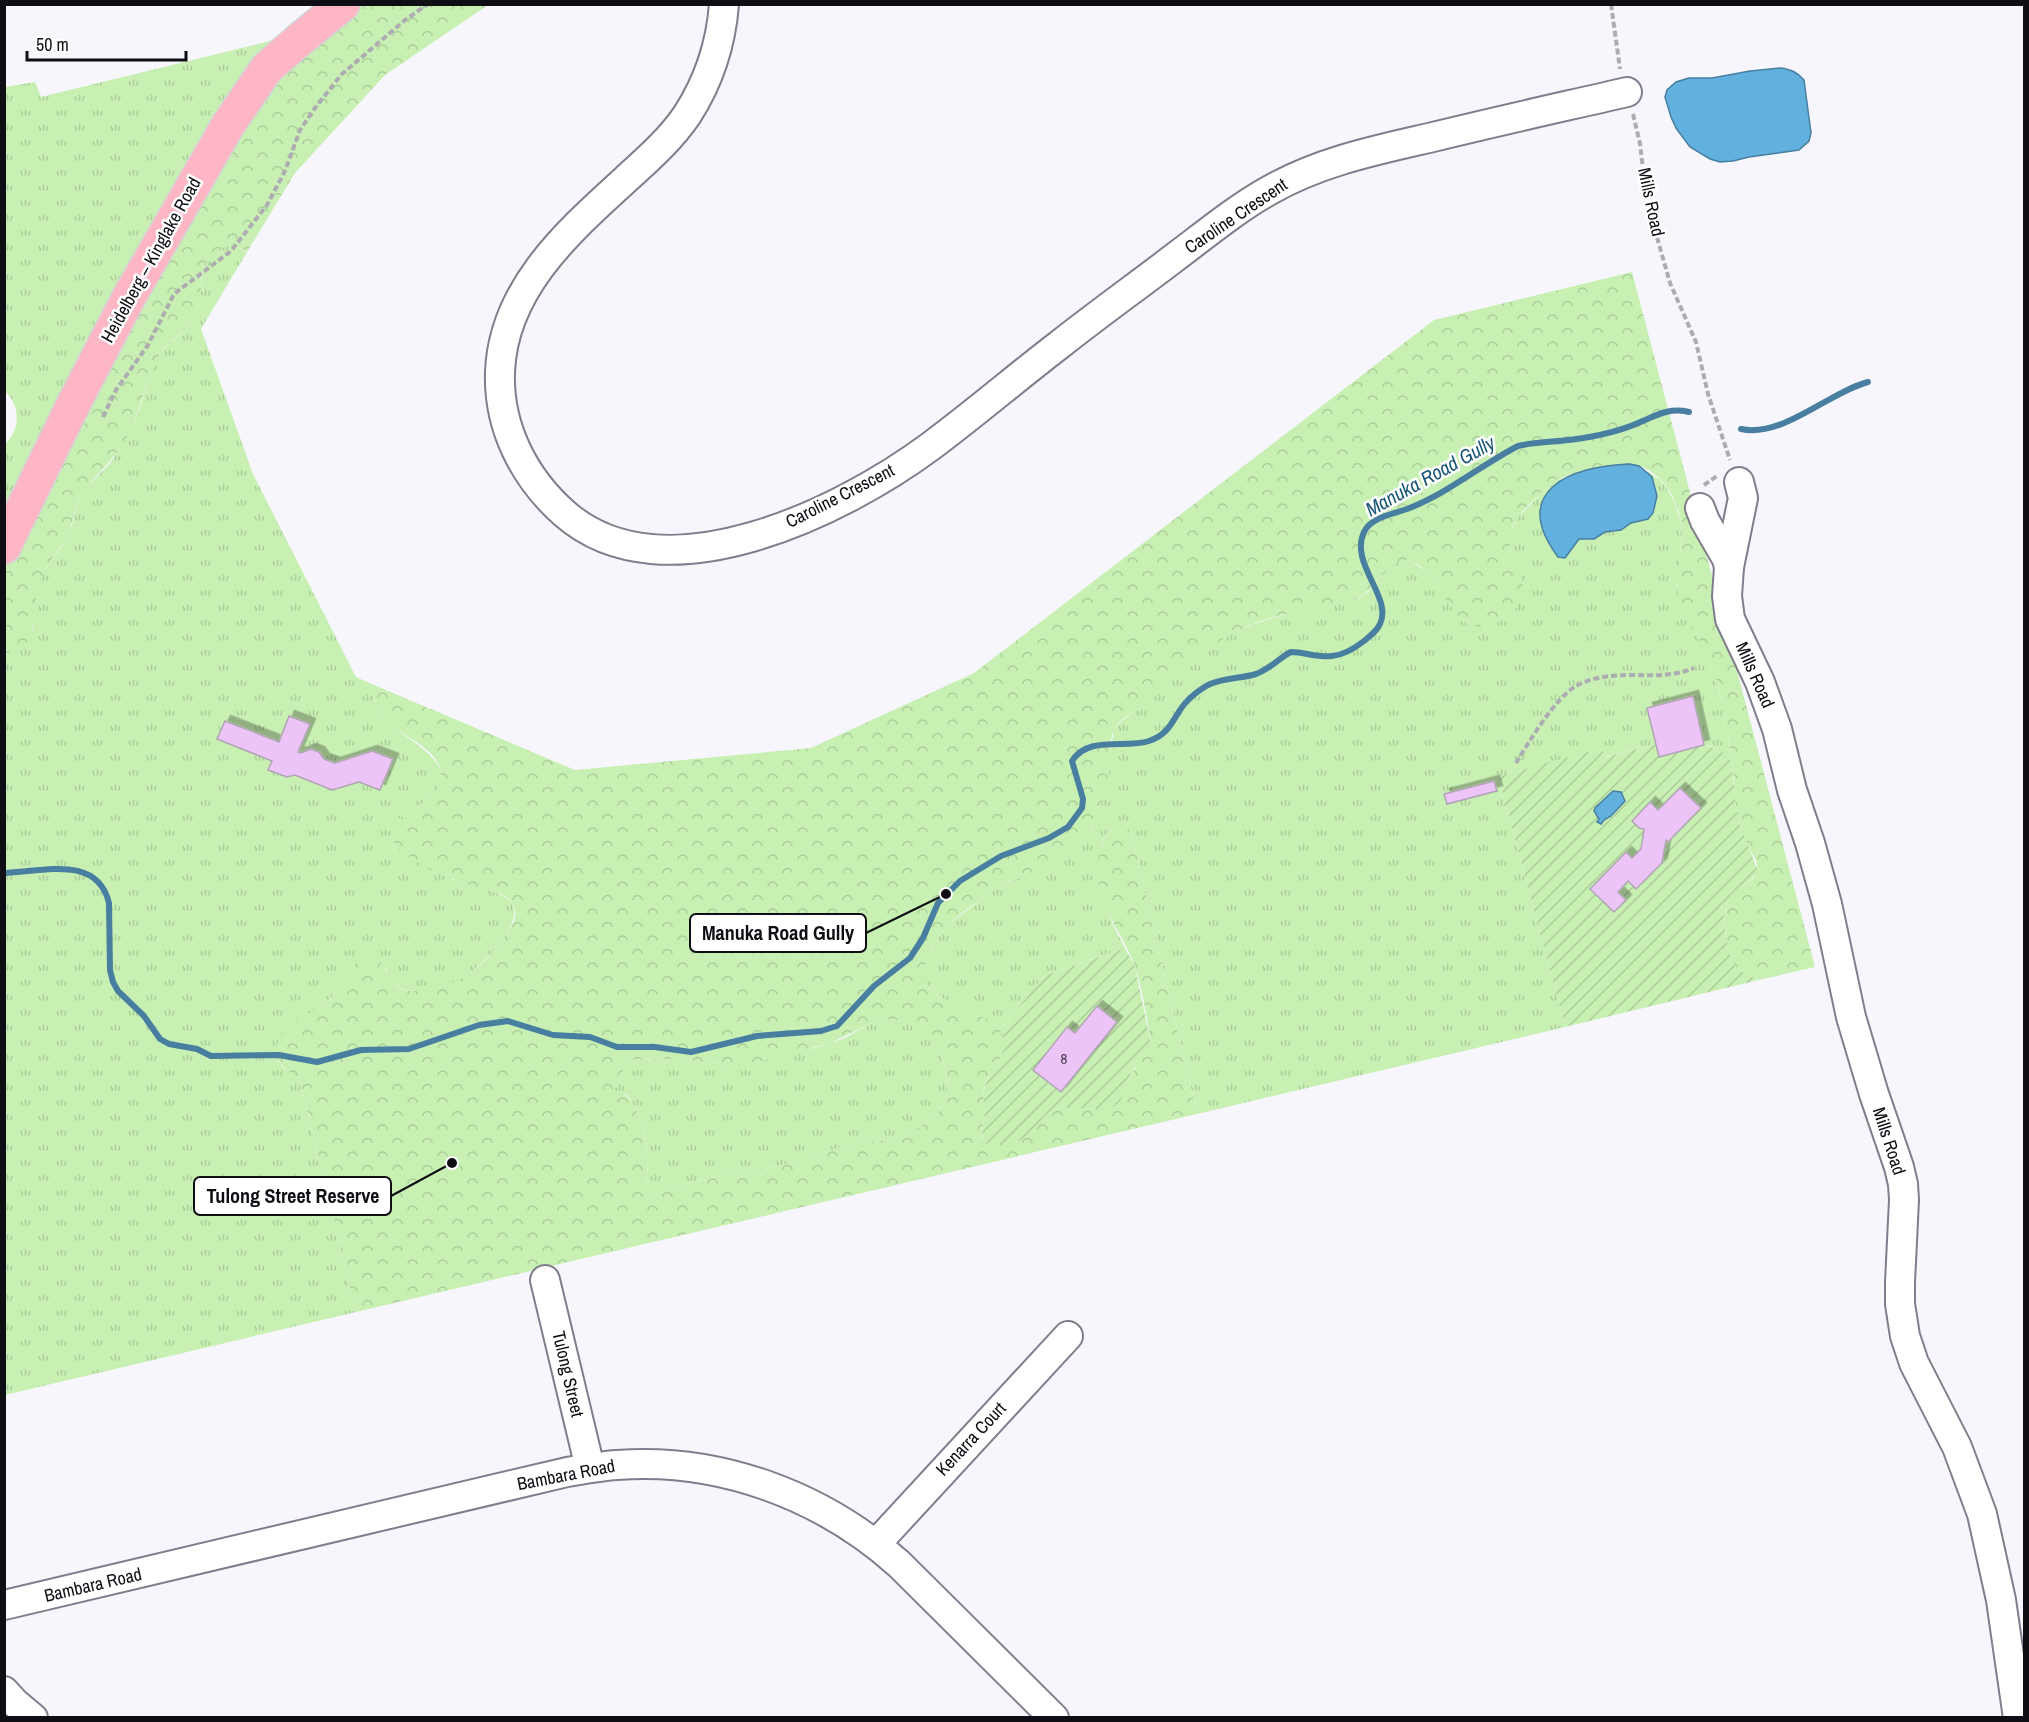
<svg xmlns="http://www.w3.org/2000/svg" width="2029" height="1722" font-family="'Archivo Narrow',sans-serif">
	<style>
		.grass { fill: url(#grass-tufts) }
		.forest { fill: url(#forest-crowns); fill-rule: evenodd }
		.garden { fill: url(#garden-furrows) }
		.water { fill: #61b0de; stroke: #487fa1; stroke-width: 1.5 }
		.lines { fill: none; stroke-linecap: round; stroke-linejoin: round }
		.stream { stroke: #487fa1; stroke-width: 6 }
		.building { fill: #ecc4f8; stroke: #b0a5b3; stroke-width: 1.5; filter: url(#shadow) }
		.minor-casing { stroke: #807d8d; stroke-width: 32 }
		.major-casing { stroke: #d4d4d5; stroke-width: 36 }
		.path { stroke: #adacb2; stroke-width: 4; stroke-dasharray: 6 3; stroke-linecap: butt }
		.minor { stroke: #fff; stroke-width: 28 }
		.major { stroke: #feb5c4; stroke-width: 33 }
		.labels { text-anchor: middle; stroke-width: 5; stroke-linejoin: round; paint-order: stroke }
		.number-label { font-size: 15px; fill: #463c4d }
		.street-label { font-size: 18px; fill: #0f0e14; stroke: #fff }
		.water-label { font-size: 20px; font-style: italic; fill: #1a5777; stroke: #fff }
		.leader { fill: none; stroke: #0f0e14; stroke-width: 2 }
		.callout-dot { fill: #0f0e14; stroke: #fff; stroke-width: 2 }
		.callout { fill: #fff; stroke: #0f0e14; stroke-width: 2 }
		.callout-label { font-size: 20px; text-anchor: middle; font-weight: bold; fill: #0f0e14 }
	</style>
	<defs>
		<pattern id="grass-tufts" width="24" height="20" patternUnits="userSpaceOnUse" patternTransform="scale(1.5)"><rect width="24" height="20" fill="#c8f0b3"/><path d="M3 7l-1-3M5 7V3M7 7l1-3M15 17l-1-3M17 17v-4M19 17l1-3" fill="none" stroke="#abcd99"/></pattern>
		<pattern id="forest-crowns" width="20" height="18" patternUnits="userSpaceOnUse" patternTransform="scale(1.5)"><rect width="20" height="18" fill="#c8f0b3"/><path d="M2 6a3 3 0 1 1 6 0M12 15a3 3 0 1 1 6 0" fill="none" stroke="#abcd99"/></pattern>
		<pattern id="garden-furrows" width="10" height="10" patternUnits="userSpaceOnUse" patternTransform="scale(1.5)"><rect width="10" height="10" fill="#c8f0b3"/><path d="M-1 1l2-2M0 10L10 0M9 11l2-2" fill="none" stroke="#abcd99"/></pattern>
		<filter id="shadow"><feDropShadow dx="5.5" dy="-5.5" stdDeviation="0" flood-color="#0004"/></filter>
	</defs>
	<rect width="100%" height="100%" fill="#f7f6fd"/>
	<g class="grass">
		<path d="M291,36L5,526V444C21,429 21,406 4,390L5,87L35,82L41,97Z"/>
		<path d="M233,245L247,252L201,329L253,474L356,677L374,685C373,697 377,710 386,719C411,746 478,770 417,807L452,879C466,884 502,891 511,902C528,924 475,973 456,982C445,987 433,990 421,991C412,991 402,991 395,984C390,980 388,974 386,968L342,984L332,997L320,1007L291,1025L279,1061L283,1068L299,1077L356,1312L5,1395V654H7L33,631C35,615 33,597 39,581C46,563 63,549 70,530C75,518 75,503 83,492C92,480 105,470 114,458C120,448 127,437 132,426C144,403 146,376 160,354C169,340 188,331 194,318C207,293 191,249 233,245Z"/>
		<path d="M1639,466L1659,479L1666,487L1675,503L1681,522L1682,536L1677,587L1714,671L1725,713L1734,775C1730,758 1723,747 1704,745L1692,696L1647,708L1656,744L1604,757L1602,749L1498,776L1565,1027L1197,1114L1131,831L1112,829L1105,836L1101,844L1100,892L1113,925L1125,948L1044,976L1000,1030C982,1015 924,1000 923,973C923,966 927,958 931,951C935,943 939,935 945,927L1002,884L1019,878L1091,829L1105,790L1114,729C1124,717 1138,710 1149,699C1168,681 1186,661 1208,647C1253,617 1306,610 1357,599L1368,592L1391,566L1400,560L1411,561L1427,572L1459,615L1469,625L1514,560L1510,548V534L1517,518L1554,481L1568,477L1556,484L1540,522L1554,551L1572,550L1576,541L1579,539L1589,540L1605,532H1615L1633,522L1646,471Z"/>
		<path d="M889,1019C910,1021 926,1028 937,1048C946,1062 952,1090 943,1105C933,1122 908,1135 890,1139C876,1142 863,1142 849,1145C830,1150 812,1159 792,1163C763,1170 732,1173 702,1180C686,1183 671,1191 654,1194L648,1193L646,1190C646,1180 648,1171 648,1162C649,1144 638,1106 626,1094L610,1100L627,1060L679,1059L731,1065L818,1047L843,1039L869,1024Z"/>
	</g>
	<g class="forest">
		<path d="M359,5H488L385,75L295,173L247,252C235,243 222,244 211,256C193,276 207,298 196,316C187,332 168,339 159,356C144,383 140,414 125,441C113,462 94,475 82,494C73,507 74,523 67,537C58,552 44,566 39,584C30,610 44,648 5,654V568L72,426L257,98Z"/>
		<path d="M1632,272L1815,967L1759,980C1751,976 1741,973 1735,966C1725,953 1720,907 1731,894C1738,887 1747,883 1754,878C1755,873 1757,869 1757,864C1756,858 1750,851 1748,846C1743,835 1740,824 1737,813C1734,799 1735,785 1733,771C1730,744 1726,716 1719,689C1715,676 1711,662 1704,650C1696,635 1687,623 1681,607C1673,584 1680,562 1682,538C1684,512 1667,473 1638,466C1625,463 1609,465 1596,468C1584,470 1569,475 1557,480C1551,483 1546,489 1541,494C1526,507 1508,522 1510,545C1511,556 1518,566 1521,577C1527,598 1516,613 1498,622C1452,646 1445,572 1410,561C1392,555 1375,591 1356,599C1332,609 1306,610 1282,615C1264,619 1246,626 1230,635C1195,654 1173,680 1143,705C1133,713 1118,719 1113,732C1109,743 1111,756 1110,767C1107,795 1095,829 1076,849C1067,859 1055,869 1042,873C1028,877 1015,878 1002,884C985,898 962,911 947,926C939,933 935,943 930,953C901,1010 994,1003 1004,1038C1009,1056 990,1068 985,1084C982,1096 985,1108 984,1120C983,1127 981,1132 982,1138L1005,1144L1030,1135L1042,1117L1051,1111L1066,1107L1079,1106L1092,1109L1111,1107L1118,1103L1133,1071L1151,1044C1147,1019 1143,991 1135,967C1122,929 1089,899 1099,855C1101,845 1103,837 1111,831C1118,825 1124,825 1131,831L1197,1114L356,1312L299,1077C289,1073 281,1068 278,1056C270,1024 314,1016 332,997C342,986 348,965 363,959C387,951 385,982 402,989C409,992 417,991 424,990C464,986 493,958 512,925C518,916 516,904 506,897C499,892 486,890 477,887C451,879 424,870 403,852C370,824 413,812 430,798C436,793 441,782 441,774C439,738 370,735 374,685L575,770L811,748L974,673L1434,320ZM889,1019C910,1021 926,1029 937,1048C946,1062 952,1090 943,1105C933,1122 908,1135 890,1139C876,1142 863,1142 849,1145C830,1150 812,1159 792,1163C763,1170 732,1173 702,1180C686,1183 671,1191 654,1194L648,1193L646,1190C646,1180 648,1171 648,1161C649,1146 637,1096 621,1093L611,1099L627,1060L679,1059L731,1065L753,1063L831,1043L869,1024Z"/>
	</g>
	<g class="garden">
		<path d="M1656,744L1659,757L1704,745L1719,749L1727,756L1732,765L1736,807L1740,825L1758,871C1752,883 1738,885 1730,896C1720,909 1725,952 1735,965C1741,973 1751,976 1759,980L1565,1027L1498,776L1602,748L1605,757Z"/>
		<path d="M1125,948L1135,967L1151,1044C1149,1055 1139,1061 1133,1070C1127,1080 1126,1096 1117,1104C1104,1116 1071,1101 1050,1112C1039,1117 1038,1129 1029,1136C1020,1142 994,1149 985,1143C980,1135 983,1129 984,1120C985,1109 982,1098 985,1086C990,1065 1013,1054 1000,1030L1044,976Z"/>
	</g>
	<g class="water">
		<path d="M1781,68C1792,70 1797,72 1804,80L1811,133L1809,141L1799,150L1749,157L1733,161L1720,162L1710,159L1690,147L1676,128L1671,117L1665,97L1667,90L1676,82L1689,78H1712L1750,71Z"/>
		<path d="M1630,464L1639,466L1652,477L1657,496L1653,513L1648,519L1631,523L1621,530L1605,532L1594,539H1579L1565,558L1558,557C1509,491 1570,466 1630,464Z"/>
		<polygon points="1613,791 1621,792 1625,801 1611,816 1604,820 1601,824 1597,822 1599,819 1594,811 1595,808"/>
	</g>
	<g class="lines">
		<g class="stream">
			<path d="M1741,429C1783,438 1827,393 1868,382"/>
			<path d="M4,873C42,872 97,854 109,903L110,970L113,982L118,991L144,1016L160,1039L169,1044L197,1049L211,1056L279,1055L317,1062L361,1050L409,1049L479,1025L508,1021L553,1035L590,1037L617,1047H655L691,1052L757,1036L821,1031L837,1026L874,986L910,958L923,938L938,903L960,881L1001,856L1049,838L1068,827L1082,808L1083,799L1072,761C1088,735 1126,749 1149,741C1167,735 1171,724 1180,710C1186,701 1195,693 1203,688C1218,678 1239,679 1256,674C1270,669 1279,658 1291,652C1305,652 1318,658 1332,656C1344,655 1355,648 1364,641C1370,636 1377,631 1380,624C1393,597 1349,564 1364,532C1371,517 1393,514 1407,509C1447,494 1481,465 1518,446C1535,442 1552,442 1569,440C1594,437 1622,431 1645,420C1661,413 1672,408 1689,412"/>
		</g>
	</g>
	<g class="building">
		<polygon points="1693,696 1704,745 1659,757 1647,708"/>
		<polygon points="289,716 310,724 298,752 301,753 311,749 319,752 324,759 335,763 372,751 393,759 380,790 359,782 332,790 295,775 287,777 268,770 272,761 217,739 225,721 279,742"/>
		<polygon points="1494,781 1497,791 1447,804 1444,794"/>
		<polygon points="1680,788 1701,808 1668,842 1666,840 1662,863 1636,889 1628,881 1618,892 1626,900 1614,912 1590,889 1626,852 1632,858 1641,849 1644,829 1639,828 1632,821 1650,802 1658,810"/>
		<polygon points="1097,1006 1117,1022 1061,1092 1033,1070 1067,1027 1075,1033"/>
	</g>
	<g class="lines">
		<defs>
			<g id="minor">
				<path d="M724,4C721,44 709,81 687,115C670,140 647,160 625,180C568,232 503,289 500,372C498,427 524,478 565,514C664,600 842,512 931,446C974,414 1016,378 1059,345C1097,315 1136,287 1174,258C1206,234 1236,209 1270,190C1321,161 1377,150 1433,137C1498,121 1562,107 1627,92"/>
				<polyline points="1700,508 1705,521 1727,559 1729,567 1727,596 1730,619 1760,682 1777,729 1792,790 1810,843 1827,904 1851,1017 1874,1094 1899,1167 1903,1184 1904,1200 1900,1282 1900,1304 1905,1336 1914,1363 1957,1447 1982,1514 2001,1600 2018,1718"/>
				<polyline points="1729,567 1743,498 1739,482"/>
				<polyline points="545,1280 590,1468"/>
				<polyline points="876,1544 1068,1336"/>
				<path d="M4,1605L567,1472C584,1469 601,1466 617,1465C720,1457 823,1496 899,1564L1054,1718"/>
				<polyline points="4,1691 15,1703 33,1718"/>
			</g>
			<polyline id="major" points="4,547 73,405 129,297 228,125 267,68 298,41 343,4"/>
		</defs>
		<use href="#minor" class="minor-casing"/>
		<use href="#major" class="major-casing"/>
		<g class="path">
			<polyline points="1611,4 1620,69"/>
			<polyline points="1633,114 1640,144 1647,202 1670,283 1696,342 1708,394 1730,460"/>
			<polyline points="103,417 116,390 148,345 174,294 231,251 267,205 285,171 300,130 315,108 341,75 405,20 428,4"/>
			<polyline points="1704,485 1717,476"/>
			<path d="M1516,763C1529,742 1555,698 1576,686C1592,677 1612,675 1630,675C1653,675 1672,677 1694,668"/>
		</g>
		<use href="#minor" class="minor"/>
		<use href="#major" class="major"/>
	</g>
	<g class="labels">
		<g class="number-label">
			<text x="1064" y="1064">8</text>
		</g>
		<g class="street-label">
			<text transform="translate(1651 202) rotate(78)" y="6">Mills Road</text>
			<text transform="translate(1236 216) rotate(-34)" y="6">Caroline Crescent</text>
			<text transform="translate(151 260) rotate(-61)" y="6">Heidelberg – Kinglake Road</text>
			<text transform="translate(840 496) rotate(-27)" y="6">Caroline Crescent</text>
			<text transform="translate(1755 675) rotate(66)" y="6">Mills Road</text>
			<text transform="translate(1889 1141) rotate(72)" y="6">Mills Road</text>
			<text transform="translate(568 1374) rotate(77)" y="6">Tulong Street</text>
			<text transform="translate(971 1439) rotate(-47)" y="6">Kenarra Court</text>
			<text transform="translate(566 1475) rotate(-11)" y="6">Bambara Road</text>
			<text transform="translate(93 1585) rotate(-13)" y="6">Bambara Road</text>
		</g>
		<g class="water-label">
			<text transform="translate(1430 476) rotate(-29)" y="7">Manuka Road Gully</text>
		</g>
	</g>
	<path class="leader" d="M946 894L866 933M452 1163L391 1196"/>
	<g class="callout-dot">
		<circle cx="946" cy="894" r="6"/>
		<circle cx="452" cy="1163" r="6"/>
	</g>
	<g class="callout">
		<rect x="690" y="914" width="176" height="38" rx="6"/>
		<rect x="194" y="1177" width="197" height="38" rx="6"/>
	</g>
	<g class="callout-label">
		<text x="778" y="940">Manuka Road Gully</text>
		<text x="293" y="1203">Tulong Street Reserve</text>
	</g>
	<rect width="2029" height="1722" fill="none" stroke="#0f0e14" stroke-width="12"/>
	<path d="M27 51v9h159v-9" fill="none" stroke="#0f0e14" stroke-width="3"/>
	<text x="36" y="51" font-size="18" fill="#0f0e14" stroke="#ffffff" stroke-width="4.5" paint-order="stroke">50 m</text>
</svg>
